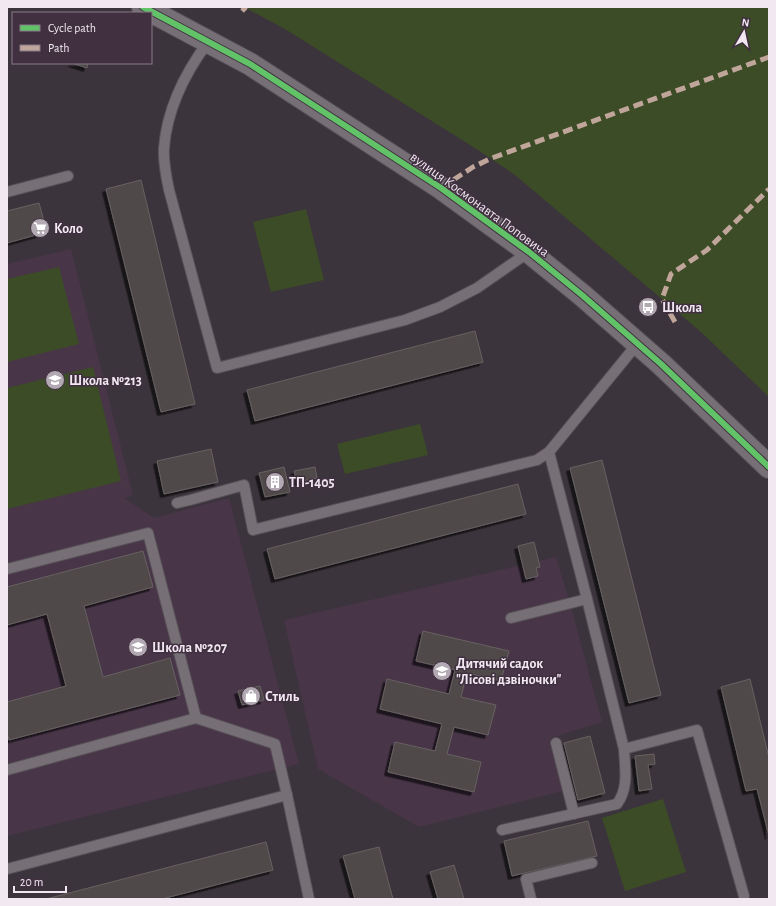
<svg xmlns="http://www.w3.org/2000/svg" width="776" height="906" font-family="'Alegreya Sans',sans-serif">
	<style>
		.built { fill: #483548 }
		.green { fill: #3c4c26 }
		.building { fill: #50494a; stroke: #676161; filter: url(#shadow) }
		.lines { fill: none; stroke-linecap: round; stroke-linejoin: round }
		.service-casing { stroke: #585158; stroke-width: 12 }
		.tertiary-casing { stroke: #585158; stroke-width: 24 }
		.service { stroke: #767076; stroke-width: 10 }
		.tertiary { stroke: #767076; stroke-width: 22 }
		.quiet { stroke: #c0a59a; stroke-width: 5; stroke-dasharray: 10 5; stroke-linecap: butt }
		.cycleway-casing { stroke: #403040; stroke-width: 8 }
		.cycleway { stroke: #61c268; stroke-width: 6 }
		.labels { text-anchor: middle; stroke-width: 3; stroke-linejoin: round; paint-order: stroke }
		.street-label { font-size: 14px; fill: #f2e8f2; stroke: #403040 }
		.poi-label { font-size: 14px; font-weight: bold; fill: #f2e8f2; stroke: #403040; text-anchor: start }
	</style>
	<defs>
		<filter id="shadow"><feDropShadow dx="-3.5" dy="3.5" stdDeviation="0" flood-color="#0009"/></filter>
	</defs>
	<rect width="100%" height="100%" fill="#3c343c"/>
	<g class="built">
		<polygon points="71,249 133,495 124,498 154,518 229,498 299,764 7,836 7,264"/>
		<polygon points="556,557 570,603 602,722 551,738 567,790 419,827 318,769 284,620"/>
	</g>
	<g class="green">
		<polygon points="244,7 769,7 769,397 701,332 515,175 478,150 285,29"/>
		<polygon points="306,209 324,280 271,292 253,222"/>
		<polygon points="59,267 79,344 7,362 7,279"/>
		<polygon points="93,367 121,481 7,509 7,388"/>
		<polygon points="420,424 428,455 345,474 337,444"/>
		<polygon points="663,799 686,872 625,891 602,818"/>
	</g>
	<g class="building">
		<polygon points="72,63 88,63 87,68"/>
		<polygon points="141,180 195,404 161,412 106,189"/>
		<polygon points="39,203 47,232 7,243 7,211"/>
		<polygon points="475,331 483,362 255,421 247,390"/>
		<polygon points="211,449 218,482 164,494 157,461"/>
		<polygon points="602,460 661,695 629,703 570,468"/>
		<polygon points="284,467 290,492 265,497 259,473"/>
		<polygon points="315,467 317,478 297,482 294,471"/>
		<polygon points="518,484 526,514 275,579 267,549"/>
		<polygon points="534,542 540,567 536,568 538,576 526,579 518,546"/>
		<polygon points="143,551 153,587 84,606 103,677 170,658 180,695 9,740 7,733 7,702 66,686 47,614 7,625 7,587"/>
		<polygon points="423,631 509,651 501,681 467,673 461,697 496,705 488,735 454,727 447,754 481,762 474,792 388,772 395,742 435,751 442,724 380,709 387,679 449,694 455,670 416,661"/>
		<polygon points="750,679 769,758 769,836 757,789 746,791 721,687"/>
		<polygon points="260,686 264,700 242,705 238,691"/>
		<polygon points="590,736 605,793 578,800 564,743"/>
		<polygon points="654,754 655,764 648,765 652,789 639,791 635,756"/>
		<polygon points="588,821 597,856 512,876 504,841"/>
		<polygon points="266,842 273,870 162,899 46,899"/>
		<polygon points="379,847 393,899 355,899 343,856"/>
		<polygon points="454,865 464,899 438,899 430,872"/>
	</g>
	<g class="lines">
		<defs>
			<g id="service">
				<path d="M208,42C185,73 167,109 164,148C163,162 166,176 169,190L217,368L405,320L440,307L477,288L529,252"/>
				<polyline points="7,192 68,176"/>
				<polyline points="549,452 587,599 624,749 697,730 744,896"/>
				<polyline points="177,503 190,500 244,485 253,530 537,460 549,452 638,343"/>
				<polyline points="7,569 148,533 196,718"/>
				<polyline points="511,618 587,599"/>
				<polyline points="556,743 574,814"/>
				<polyline points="7,770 196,718 275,744 287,795 309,899"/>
				<path d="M502,830L617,804C629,788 625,768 624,749"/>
				<polyline points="7,869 287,795"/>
				<polyline points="531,899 526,879 592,863"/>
			</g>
			<polyline id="tertiary" points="143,7 250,64 441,188 529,252 582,295 661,364 769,467"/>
		</defs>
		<use href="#service" class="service-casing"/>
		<use href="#tertiary" class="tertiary-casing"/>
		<use href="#service" class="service"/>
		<use href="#tertiary" class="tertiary"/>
		<g class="quiet">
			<polyline points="242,11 246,7"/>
			<polyline points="441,188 473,167 492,158 769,57"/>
			<polyline points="675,322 662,299 671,274 707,250 769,189"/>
		</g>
		<defs>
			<polyline id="cycleway" points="143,7 250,64 441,188 529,252 582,295 661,364 769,467"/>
		</defs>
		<use href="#cycleway" class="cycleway-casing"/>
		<use href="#cycleway" class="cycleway"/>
	</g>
	<defs>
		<symbol id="supermarket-disc" viewBox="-11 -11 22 22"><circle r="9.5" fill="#b2a9b2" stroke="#403040"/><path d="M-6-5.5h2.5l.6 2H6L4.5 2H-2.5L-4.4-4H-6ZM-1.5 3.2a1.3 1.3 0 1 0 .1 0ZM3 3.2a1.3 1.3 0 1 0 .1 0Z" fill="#fff"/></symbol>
		<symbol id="bus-disc" viewBox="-11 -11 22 22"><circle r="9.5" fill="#b2a9b2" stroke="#403040"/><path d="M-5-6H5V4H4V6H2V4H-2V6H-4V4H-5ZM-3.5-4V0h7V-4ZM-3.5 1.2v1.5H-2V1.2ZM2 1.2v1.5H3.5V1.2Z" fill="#fff"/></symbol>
		<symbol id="school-disc" viewBox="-11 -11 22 22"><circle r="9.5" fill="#b2a9b2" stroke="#403040"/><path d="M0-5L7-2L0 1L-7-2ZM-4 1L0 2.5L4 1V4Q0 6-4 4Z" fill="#fff"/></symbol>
		<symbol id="building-disc" viewBox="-11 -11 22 22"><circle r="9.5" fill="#b2a9b2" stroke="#403040"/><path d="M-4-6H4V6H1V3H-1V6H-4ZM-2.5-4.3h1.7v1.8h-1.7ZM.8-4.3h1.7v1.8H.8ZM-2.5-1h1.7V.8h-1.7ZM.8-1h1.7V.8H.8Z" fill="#fff"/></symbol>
		<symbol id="shop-disc" viewBox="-11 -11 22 22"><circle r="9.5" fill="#b2a9b2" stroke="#403040"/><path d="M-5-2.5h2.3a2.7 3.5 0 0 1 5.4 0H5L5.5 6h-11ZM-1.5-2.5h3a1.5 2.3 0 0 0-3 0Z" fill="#fff"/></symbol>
	</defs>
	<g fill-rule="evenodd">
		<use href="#supermarket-disc" x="29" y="217" width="22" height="22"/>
		<use href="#bus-disc" x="637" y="296" width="22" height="22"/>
		<use href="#school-disc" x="44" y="369" width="22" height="22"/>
		<use href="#building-disc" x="264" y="471" width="22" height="22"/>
		<use href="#school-disc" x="127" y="636" width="22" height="22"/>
		<use href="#school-disc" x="431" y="660" width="22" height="22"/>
		<use href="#shop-disc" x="240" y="685" width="22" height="22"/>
	</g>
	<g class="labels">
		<g class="street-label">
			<text transform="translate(480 204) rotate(36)" y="5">вулиця Космонавта Поповича</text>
		</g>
		<g class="poi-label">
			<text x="54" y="233">Коло</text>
			<text x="662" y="312">Школа</text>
			<text x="69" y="385">Школа №213</text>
			<text x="289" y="487">ТП-1405</text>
			<text x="152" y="652">Школа №207</text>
			<text x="456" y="668">Дитячий садок<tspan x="456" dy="16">"Лісові дзвіночки"</tspan></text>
			<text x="265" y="701">Стиль</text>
		</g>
	</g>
	<rect width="776" height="906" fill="none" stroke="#f2e8f2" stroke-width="16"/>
	<rect x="12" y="12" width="140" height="52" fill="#403040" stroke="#877a87"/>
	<rect x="20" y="25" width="20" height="6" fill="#61c268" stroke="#877a87"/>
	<text x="48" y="32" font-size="12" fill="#f2e8f2">Cycle path</text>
	<rect x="20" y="45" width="20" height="6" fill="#c0a59a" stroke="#877a87"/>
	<text x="48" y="52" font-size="12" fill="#f2e8f2">Path</text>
	<g transform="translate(744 32) rotate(9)" stroke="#403040" stroke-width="3" paint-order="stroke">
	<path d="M0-3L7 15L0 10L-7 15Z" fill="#f2e8f2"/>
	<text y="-6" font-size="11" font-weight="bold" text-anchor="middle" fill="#f2e8f2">N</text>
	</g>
	<path d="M14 886v6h52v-6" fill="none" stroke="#f2e8f2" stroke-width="2"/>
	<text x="20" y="886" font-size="12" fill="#f2e8f2" stroke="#403040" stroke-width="3" paint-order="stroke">20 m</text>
</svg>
